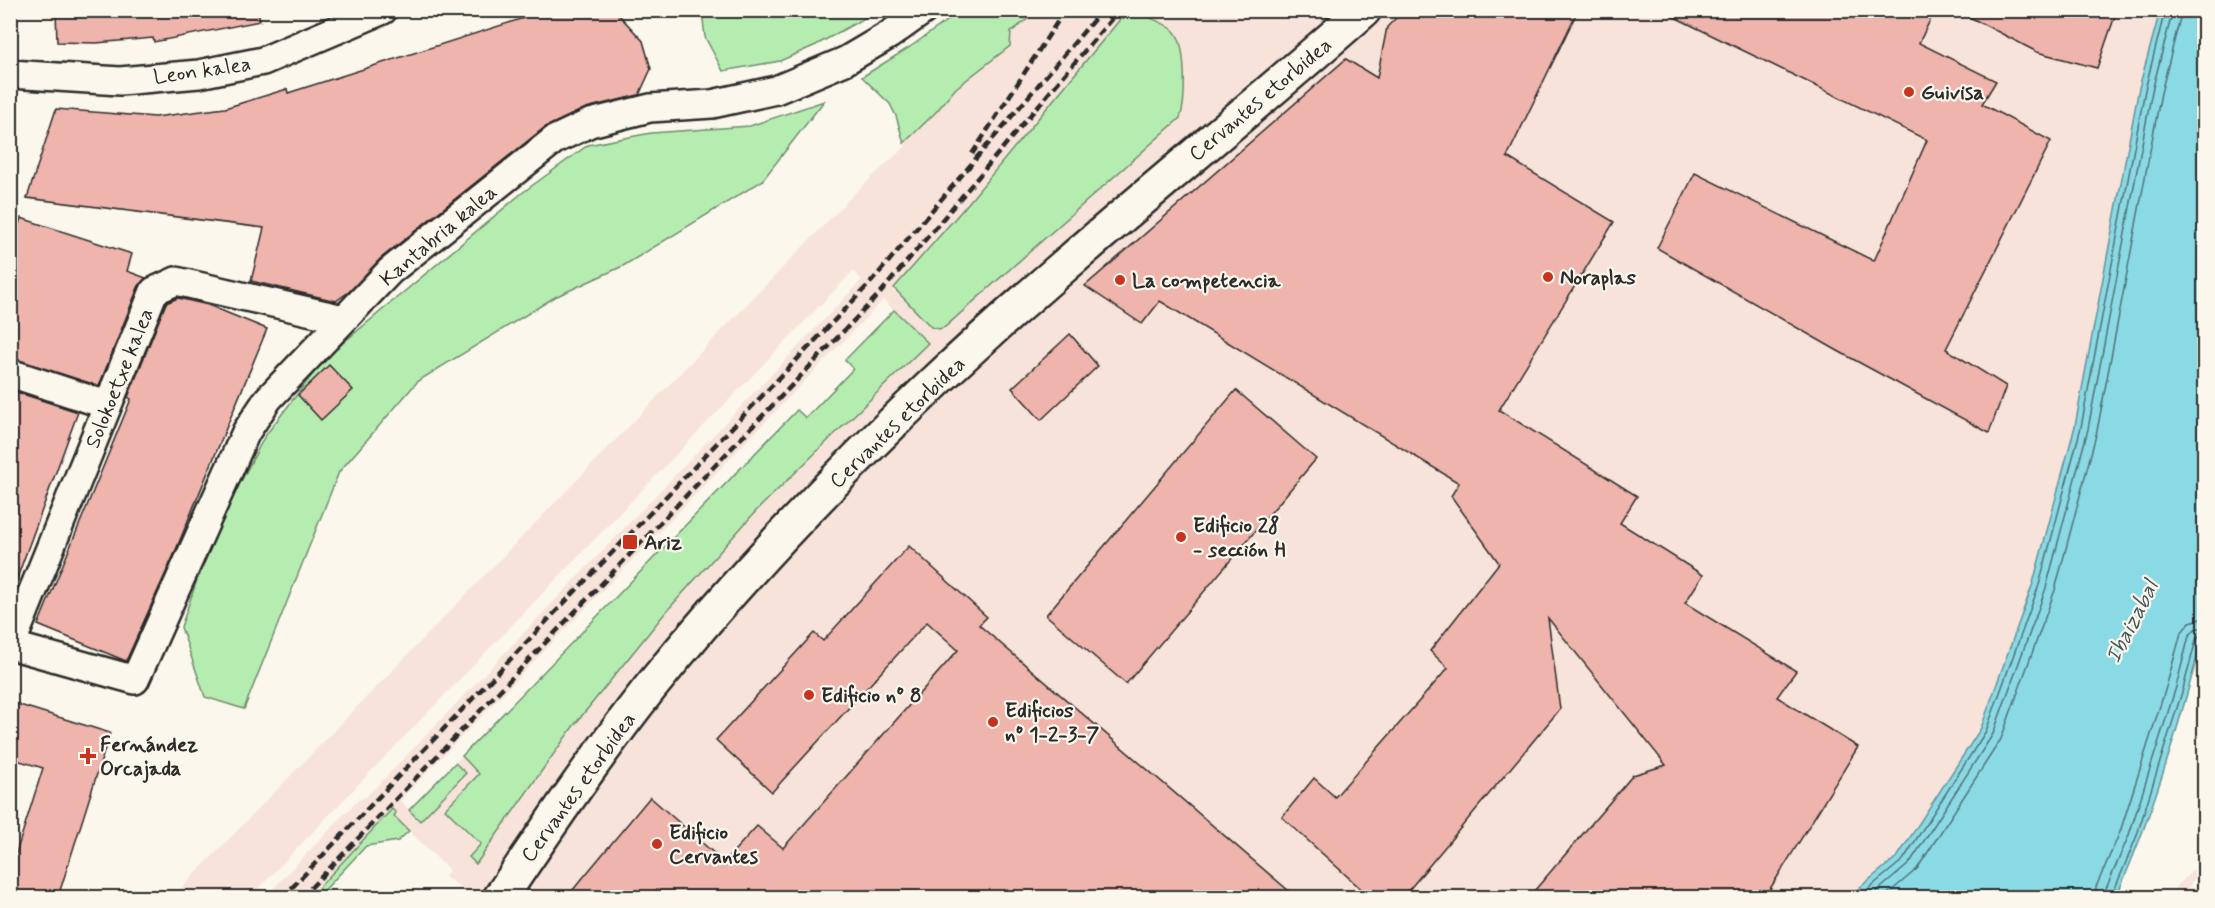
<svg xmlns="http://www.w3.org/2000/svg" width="2215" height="908" font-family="Mynerve,sans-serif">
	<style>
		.built { fill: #f7e3d9; fill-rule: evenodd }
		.green { fill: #b5edb1; stroke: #708c6e; stroke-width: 1.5 }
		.water { fill: #8adae5; stroke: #64949b; stroke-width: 1.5 }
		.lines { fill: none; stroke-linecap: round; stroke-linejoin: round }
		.shore { stroke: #517175; stroke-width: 1.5 }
		.building { fill: #efb4ac; stroke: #2b2b2b; stroke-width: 1.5 }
		.street-casing { stroke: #2b2b2b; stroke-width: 32 }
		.secondary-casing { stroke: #2b2b2b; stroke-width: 38 }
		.street { stroke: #fbf7ec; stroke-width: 27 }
		.secondary { stroke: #fbf7ec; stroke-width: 33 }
		.rail { stroke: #2b2b2b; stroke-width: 4.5; stroke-dasharray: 9 4.5; stroke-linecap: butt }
		.poi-dot { fill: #c8321e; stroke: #fbf7ec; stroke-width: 2 }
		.labels { text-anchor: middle; stroke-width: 4.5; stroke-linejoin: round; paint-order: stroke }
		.street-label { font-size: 21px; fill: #2b2b2b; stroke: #fbf7ec }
		.poi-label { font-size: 21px; font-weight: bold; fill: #2b2b2b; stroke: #fbf7ec; text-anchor: start }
		.water-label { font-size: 22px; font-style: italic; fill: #43575a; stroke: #fbf7ec }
	</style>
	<rect width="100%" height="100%" fill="#fbf7ec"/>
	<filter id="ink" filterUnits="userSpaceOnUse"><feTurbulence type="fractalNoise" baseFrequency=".0167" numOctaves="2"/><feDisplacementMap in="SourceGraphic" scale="12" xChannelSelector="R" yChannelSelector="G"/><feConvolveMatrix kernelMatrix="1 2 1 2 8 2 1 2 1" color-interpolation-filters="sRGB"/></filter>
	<g filter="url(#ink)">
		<g class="built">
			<path d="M1038,11H1127L965,207L894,287L932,327L939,329L945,327L1171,127L1138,12L1129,11H2160L2139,88L2075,426L2033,583L1981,728L1898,856L1848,897H476L445,877L449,870L394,816L392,809L310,897H265L358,800L366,797L383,780L862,280L853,271L250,897L172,898L858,190L906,146L904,143L936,112L956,88L1010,46L1011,32ZM883,300L928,342L757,510L665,613L572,728L476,864L481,844L479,773L462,756L455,763L466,773L419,821L400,800Z"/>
			<polygon points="2204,859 2204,863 2182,897 2166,897"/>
		</g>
		<g class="green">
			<polygon points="962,10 1038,11 1011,32 1010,46 956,88 936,112 904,143 896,116 890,104 862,77 910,47"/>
			<polygon points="702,11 702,10 877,11 816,45 780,61 723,71 705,37"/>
			<path d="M1127,11C1138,12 1166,23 1174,31C1187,44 1186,102 1180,118L945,327L939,329L931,327L894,288L965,207Z"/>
			<polygon points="824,101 762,181 623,266 555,297 418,381 339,472 244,709 205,697 181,627 212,536 265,436 325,358 522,193 588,145 651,133 750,126"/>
			<polygon points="894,310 928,343 757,510 665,613 572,728 476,864 469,857 481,844 445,809 479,774 462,756 797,410 806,418 853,369 845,360"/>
			<polygon points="455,763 466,773 420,821 409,810"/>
			<polygon points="392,809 396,813 394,816 409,831 398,841 366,846 318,897 310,897"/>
		</g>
		<path class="water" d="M2160,11H2204V630C2181,721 2154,812 2116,897H1848L1898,856L1981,728L2033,583L2075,426L2139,88Z"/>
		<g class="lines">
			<g class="shore">
				<polyline points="1857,898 1903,860 1986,731 2039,585 2081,427 2145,90 2165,10"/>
				<polyline points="1869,898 1909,864 1993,734 2046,588 2088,429 2152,91 2173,10"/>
				<polyline points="1883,898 1917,869 2001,739 2055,590 2097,431 2161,93 2182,10"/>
				<polyline points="2095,898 2096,887 2120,832 2167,684 2181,633 2190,622 2204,618"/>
				<polyline points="2104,898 2105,891 2129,835 2176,687 2189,636 2195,629 2204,627"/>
				<polyline points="2111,898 2136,838 2183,689 2196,640 2199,636 2204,635"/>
			</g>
		</g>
		<g class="building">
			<polygon points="56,10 258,10 260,21 154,42 153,38 96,43 57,42"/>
			<polygon points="549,10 608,10 617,13 643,41 651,69 639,95 586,108 544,128 380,259 350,291 336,301 251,281 264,228 27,198 56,109 155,117 225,108 287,89 288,93"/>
			<polygon points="1404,10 1578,10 1507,157 1614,222 1499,410 1637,496 1620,523 1703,575 1685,603 1796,671 1777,697 1858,747 1765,897 1529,897 1633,775 1666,765 1548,618 1560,709 1403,897 1370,897 1282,817 1314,778 1335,797 1448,668 1430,651 1499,563 1451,496 1459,483 1160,301 1142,324 1085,286 1346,59 1377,78 1387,27"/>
			<polygon points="1660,10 1935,10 1919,43 1996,81 1982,104 2051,141 1946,349 2006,386 1989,433 1838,351 1657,248 1695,173 1874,261 1927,140"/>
			<polygon points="1956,10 2117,10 2097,68 2037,52"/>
			<polygon points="21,218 132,254 127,271 146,278 139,285 99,386 10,358 10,250"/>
			<polygon points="178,298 208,305 267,329 173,557 126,661 38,625 131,399 128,397 166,303"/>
			<polygon points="1070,334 1098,366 1041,420 1012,388"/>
			<polygon points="329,365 353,390 321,420 298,395"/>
			<polygon points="10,390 78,412 13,589 10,588"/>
			<polygon points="1236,390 1316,459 1126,684 1046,615"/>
			<polygon points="909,546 987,617 979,625 1296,897 567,897 650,797 724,862 757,826 783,848 958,650 927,622 772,792 716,740 814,633 823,641"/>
			<polygon points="10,702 110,733 58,897 10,897 10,872 43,768 10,758"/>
		</g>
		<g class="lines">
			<defs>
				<g id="street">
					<polyline points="10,74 120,81 199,74 263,61 383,10"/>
					<polyline points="10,373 107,405"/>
					<polyline points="10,645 135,680 246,432 268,399 390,271 554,140 590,123 650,108 712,104 776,90 845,61 889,35 924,10"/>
					<polyline points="11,645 154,291 176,281 343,319"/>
				</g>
				<path id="secondary" d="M500,898C548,827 596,756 649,689C736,581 833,479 934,383C1072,253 1221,136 1364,10"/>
			</defs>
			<use href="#street" class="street-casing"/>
			<use href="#secondary" class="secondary-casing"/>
			<use href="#street" class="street"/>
			<use href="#secondary" class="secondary"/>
			<g class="rail">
				<polyline points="972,154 1065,10"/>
				<polyline points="282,898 872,281 1102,10"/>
				<polyline points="301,898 882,291 1119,10"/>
			</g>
		</g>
	</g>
	<g class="poi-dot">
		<circle cx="1909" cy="92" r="6"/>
		<circle cx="1548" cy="277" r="6"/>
		<circle cx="1120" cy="280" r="6"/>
		<circle cx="1181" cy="537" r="6"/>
		<rect x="622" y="534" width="16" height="16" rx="3"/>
		<circle cx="809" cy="695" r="6"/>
		<circle cx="993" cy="722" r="6"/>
		<path d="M85 747h6v6h6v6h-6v6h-6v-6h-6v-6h6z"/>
		<circle cx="657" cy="844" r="6"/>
	</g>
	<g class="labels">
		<g class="street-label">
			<text transform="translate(202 70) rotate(-8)" y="7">Leon kalea</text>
			<text transform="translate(1260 99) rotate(-40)" y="7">Cervantes etorbidea</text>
			<text transform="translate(438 235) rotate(-40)" y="7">Kantabria kalea</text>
			<text transform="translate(119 378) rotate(-68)" y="7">Solokoetxe kalea</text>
			<text transform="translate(897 422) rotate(-44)" y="7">Cervantes etorbidea</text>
			<text transform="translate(578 787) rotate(-54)" y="7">Cervantes etorbidea</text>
		</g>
		<g class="poi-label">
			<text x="1921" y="99">Guivisa</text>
			<text x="1560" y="284">Noraplas</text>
			<text x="1132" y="287">La competencia</text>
			<text x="1193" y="532">Edificio 28<tspan x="1193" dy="24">- sección H</tspan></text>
			<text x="644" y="549">Ariz</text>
			<text x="821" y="702">Edificio nº 8</text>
			<text x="1005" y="717">Edificios<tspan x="1005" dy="24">nº 1-2-3-7</tspan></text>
			<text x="100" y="751">Fernández<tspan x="100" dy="24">Orcajada</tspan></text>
			<text x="669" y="839">Edificio<tspan x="669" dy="24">Cervantes</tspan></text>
		</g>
		<g class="water-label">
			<text transform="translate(2131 621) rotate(-63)" y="8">Ibaizabal</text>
		</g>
	</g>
	<rect width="2215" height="908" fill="none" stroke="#fbf7ec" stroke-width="36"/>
	<rect x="18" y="18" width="2179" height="872" fill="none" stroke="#2b2b2b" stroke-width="2" filter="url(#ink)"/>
</svg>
